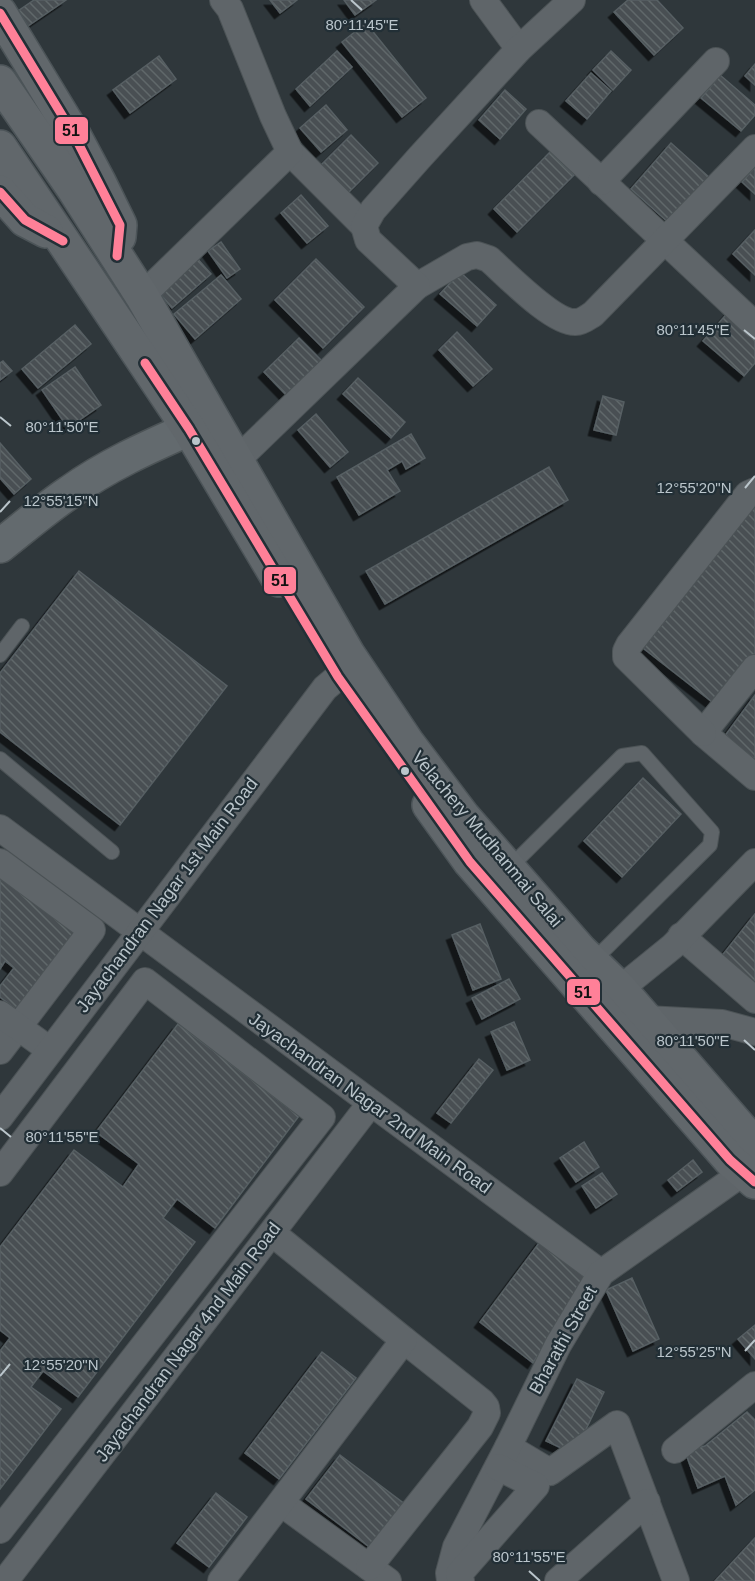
<svg xmlns="http://www.w3.org/2000/svg" width="755" height="1581" font-family="Arial,sans-serif">
	<style>
		.building { fill: url(#building-back-hatch); stroke: #575f63; stroke-width: 1.5; filter: url(#shadow) }
		.lines { fill: none; stroke-linecap: round; stroke-linejoin: round }
		.lane-casing { stroke: #4c5356; stroke-width: 16 }
		.street-casing { stroke: #4c5356; stroke-width: 28 }
		.secondary-casing { stroke: #4c5356; stroke-width: 36 }
		.primary-casing { stroke: #4c5458; stroke-width: 36 }
		.lane { stroke: #5f6569; stroke-width: 14 }
		.street { stroke: #5f6569; stroke-width: 26 }
		.secondary { stroke: #636a6e; stroke-width: 33 }
		.primary { stroke: #61676b; stroke-width: 33 }
		.bus-1-casing { stroke: #222f36; stroke-width: 14 }
		.bus-1 { stroke: #ff8098; stroke-width: 9 }
		.ticks { fill: none; stroke: #bac5cb; stroke-width: 2 }
		.bus-dot { fill: #bac5cb; stroke: #222f36; stroke-width: 2 }
		.labels { text-anchor: middle; stroke-width: 4.5; stroke-linejoin: round; paint-order: stroke }
		.street-label { font-size: 18px; fill: #bac5cb; stroke: #222f36 }
		.ticks-label { font-size: 15px; text-anchor: middle; fill: #bac5cb; stroke: #222f36; stroke-width: 4.5; stroke-linejoin: round; paint-order: stroke }
		.line-badge { stroke: #222f36; stroke-width: 2 }
		.pale-badge-label { font-size: 16px; text-anchor: middle; font-weight: bold; fill: #111 }
	</style>
	<defs>
		<pattern id="building-back-hatch" width="6" height="6" patternUnits="userSpaceOnUse" patternTransform="scale(1.5)"><rect width="6" height="6" fill="#484f53"/><path d="M-1 5l2 2M0 0l6 6M5-1l2 2" fill="none" stroke="#60676a"/></pattern>
		<filter id="shadow"><feDropShadow dx="-5.5" dy="5.5" stdDeviation="0" flood-color="#0009"/></filter>
	</defs>
	<rect width="100%" height="100%" fill="#2f373b"/>
	<g class="building">
		<polygon points="34,0 66,0 28,26 18,11"/>
		<polygon points="270,0 297,0 280,13"/>
		<polygon points="344,0 376,0 355,15"/>
		<polygon points="628,0 657,0 683,28 654,55 614,12"/>
		<polygon points="366,23 426,98 402,117 342,42"/>
		<polygon points="337,51 352,67 310,106 296,89"/>
		<polygon points="611,51 631,70 613,90 593,70"/>
		<polygon points="159,56 176,79 130,113 113,90"/>
		<polygon points="755,64 755,85 745,76"/>
		<polygon points="591,73 611,91 587,119 566,101"/>
		<polygon points="720,75 755,105 755,115 741,131 701,98"/>
		<polygon points="505,90 526,109 500,139 479,120"/>
		<polygon points="326,105 347,130 321,152 300,128"/>
		<polygon points="351,135 378,163 348,193 321,165"/>
		<polygon points="671,143 710,178 670,224 631,189"/>
		<polygon points="550,152 574,175 517,232 494,209"/>
		<polygon points="755,167 755,194 742,182"/>
		<polygon points="301,195 328,226 307,243 281,213"/>
		<polygon points="755,230 755,275 733,254"/>
		<polygon points="221,242 240,269 227,278 208,251"/>
		<polygon points="195,256 211,274 172,308 156,289"/>
		<polygon points="316,259 364,307 323,348 275,300"/>
		<polygon points="460,272 496,305 477,326 440,294"/>
		<polygon points="221,275 241,299 195,339 174,314"/>
		<polygon points="731,309 755,330 755,363 744,376 703,341"/>
		<polygon points="75,325 91,344 38,388 22,369"/>
		<polygon points="457,332 492,369 473,386 439,350"/>
		<polygon points="299,338 326,365 290,399 264,372"/>
		<polygon points="3,361 12,371 0,380 0,363"/>
		<polygon points="75,367 101,405 68,428 42,390"/>
		<polygon points="358,378 405,422 391,438 343,394"/>
		<polygon points="603,396 624,402 616,435 594,430"/>
		<polygon points="316,414 348,452 330,467 298,430"/>
		<polygon points="411,434 425,458 406,469 402,461 387,470 400,491 359,515 337,477"/>
		<polygon points="0,443 31,479 14,494 0,478"/>
		<polygon points="549,467 568,500 385,604 366,571"/>
		<polygon points="755,504 755,655 716,705 639,645"/>
		<polygon points="79,571 227,686 120,825 0,732 0,673"/>
		<polygon points="755,695 755,759 724,737"/>
		<polygon points="643,778 681,814 622,877 584,841"/>
		<polygon points="0,874 78,932 18,1011 0,997 0,986 14,968 5,961 0,969"/>
		<polygon points="755,914 755,985 720,958"/>
		<polygon points="480,924 501,979 473,990 452,935"/>
		<polygon points="509,979 520,999 482,1019 472,998"/>
		<polygon points="514,1022 530,1060 507,1070 491,1032"/>
		<polygon points="178,1024 299,1116 215,1228 177,1199 163,1218 195,1242 78,1397 43,1371 31,1387 61,1409 0,1489 0,1351 10,1338 0,1330 0,1247 74,1150 123,1187 139,1164 96,1132"/>
		<polygon points="479,1059 493,1070 451,1123 437,1113"/>
		<polygon points="584,1142 599,1167 576,1182 560,1158"/>
		<polygon points="693,1160 702,1172 677,1191 668,1180"/>
		<polygon points="602,1173 617,1194 596,1208 582,1186"/>
		<polygon points="542,1239 591,1274 533,1363 480,1322"/>
		<polygon points="632,1278 659,1339 633,1351 606,1290"/>
		<polygon points="755,1325 755,1359 738,1339"/>
		<polygon points="322,1352 356,1378 279,1479 245,1453"/>
		<polygon points="577,1379 604,1392 574,1454 546,1441"/>
		<polygon points="747,1412 755,1420 755,1490 736,1505 725,1476 698,1488 685,1451 705,1446"/>
		<polygon points="340,1455 406,1505 372,1549 306,1499"/>
		<polygon points="216,1493 247,1517 209,1567 177,1543"/>
		<polygon points="755,1538 755,1581 715,1581"/>
	</g>
	<g class="lines">
		<defs>
			<g id="lane">
				<polyline points="0,655 22,626"/>
				<polyline points="0,759 112,852"/>
				<polyline points="509,868 622,756 642,753 712,832 710,845 592,962"/>
			</g>
			<g id="street">
				<polyline points="483,0 519,49"/>
				<polyline points="539,123 755,325"/>
				<polyline points="290,152 364,226"/>
				<polyline points="601,182 716,61"/>
				<path d="M417,286L467,257L477,255L489,259C507,275 554,324 576,322C582,322 588,317 593,314L755,148"/>
				<polyline points="142,296 290,152 273,116 230,9 223,0"/>
				<polyline points="236,461 417,286 368,240 364,226 373,210 420,157 519,49 572,0"/>
				<polyline points="755,668 703,733 755,777"/>
				<polyline points="703,733 626,657 626,651 629,645 748,494 755,491"/>
				<polyline points="0,828 601,1273"/>
				<polyline points="0,862 92,930 0,1051"/>
				<polyline points="681,936 755,1000"/>
				<polyline points="620,989 673,946 755,862"/>
				<polyline points="0,1014 50,1050"/>
				<polyline points="646,1019 722,1023 755,1032"/>
				<polyline points="0,1117 325,688 338,677"/>
				<polyline points="0,1173 145,981 322,1117 0,1530"/>
				<polyline points="508,1447 550,1472 617,1424 676,1581"/>
				<polyline points="675,1450 755,1385"/>
				<polyline points="281,1503 388,1581"/>
				<polyline points="369,1567 480,1427 487,1413 486,1407 482,1402 404,1340"/>
				<polyline points="5,1581 370,1104"/>
				<polyline points="221,1581 404,1340 272,1233"/>
				<polyline points="450,1581 449,1573 456,1547 508,1447 558,1345 601,1273 744,1172 755,1161"/>
				<polyline points="461,1581 459,1574 536,1486 498,1467"/>
				<polyline points="558,1581 647,1502"/>
			</g>
			<path id="secondary" d="M0,546C23,528 46,508 70,492C106,466 148,447 189,429"/>
			<g id="primary">
				<polyline points="0,13 74,135 99,182 120,225 119,237"/>
				<polyline points="0,82 75,191 142,296 348,654 407,742 463,816 581,951 620,989 755,1145"/>
				<polyline points="0,147 189,429 279,580"/>
				<polyline points="0,192 25,220 46,231"/>
				<polyline points="429,805 470,862 730,1160 755,1182"/>
			</g>
		</defs>
		<use href="#lane" class="lane-casing"/>
		<use href="#street" class="street-casing"/>
		<use href="#secondary" class="secondary-casing"/>
		<use href="#primary" class="primary-casing"/>
		<use href="#lane" class="lane"/>
		<use href="#street" class="street"/>
		<use href="#secondary" class="secondary"/>
		<use href="#primary" class="primary"/>
		<defs>
			<g id="bus-1">
				<polyline points="0,13 74,135 120,225 117,256"/>
				<polyline points="0,192 25,220 63,241"/>
				<polyline points="145,363 189,429 338,677 470,862 730,1160 755,1182"/>
			</g>
		</defs>
		<use href="#bus-1" class="bus-1-casing"/>
		<use href="#bus-1" class="bus-1"/>
	</g>
	<path class="ticks" d="M351,0L362,10M744,330L755,339M0,417L11,426M745,488L755,476M0,512L10,501M744,1040L755,1050M0,1128L11,1137M745,1351L755,1340M0,1376L10,1364M529,1571L540,1581"/>
	<g class="bus-dot">
		<circle cx="196" cy="441" r="5"/>
		<circle cx="405" cy="771" r="5"/>
	</g>
	<g class="labels">
		<g class="street-label">
			<text transform="translate(487 839) rotate(50)" y="6">Velachery Mudhanmai Salai</text>
			<text transform="translate(167 895) rotate(-53)" y="6">Jayachandran Nagar 1st Main Road</text>
			<text transform="translate(370 1103) rotate(36)" y="6">Jayachandran Nagar 2nd Main Road</text>
			<text transform="translate(563 1340) rotate(-61)" y="6">Bharathi Street</text>
			<text transform="translate(188 1342) rotate(-53)" y="6">Jayachandran Nagar 4nd Main Road</text>
		</g>
	</g>
	<g class="ticks-label">
		<text x="362" y="30">80°11'45"E</text>
		<text x="693" y="335">80°11'45"E</text>
		<text x="62" y="432">80°11'50"E</text>
		<text x="694" y="493">12°55'20"N</text>
		<text x="61" y="506">12°55'15"N</text>
		<text x="693" y="1046">80°11'50"E</text>
		<text x="62" y="1142">80°11'55"E</text>
		<text x="694" y="1357">12°55'25"N</text>
		<text x="61" y="1370">12°55'20"N</text>
		<text x="529" y="1562">80°11'55"E</text>
	</g>
	<g class="line-badge">
		<rect x="54" y="116" width="35" height="29" rx="6" fill="#ff8098"/>
		<rect x="263" y="566" width="34" height="29" rx="6" fill="#ff8098"/>
		<rect x="566" y="978" width="35" height="28" rx="6" fill="#ff8098"/>
	</g>
	<g class="pale-badge-label">
		<text x="71" y="136">51</text>
		<text x="280" y="586">51</text>
		<text x="583" y="998">51</text>
	</g>
</svg>
